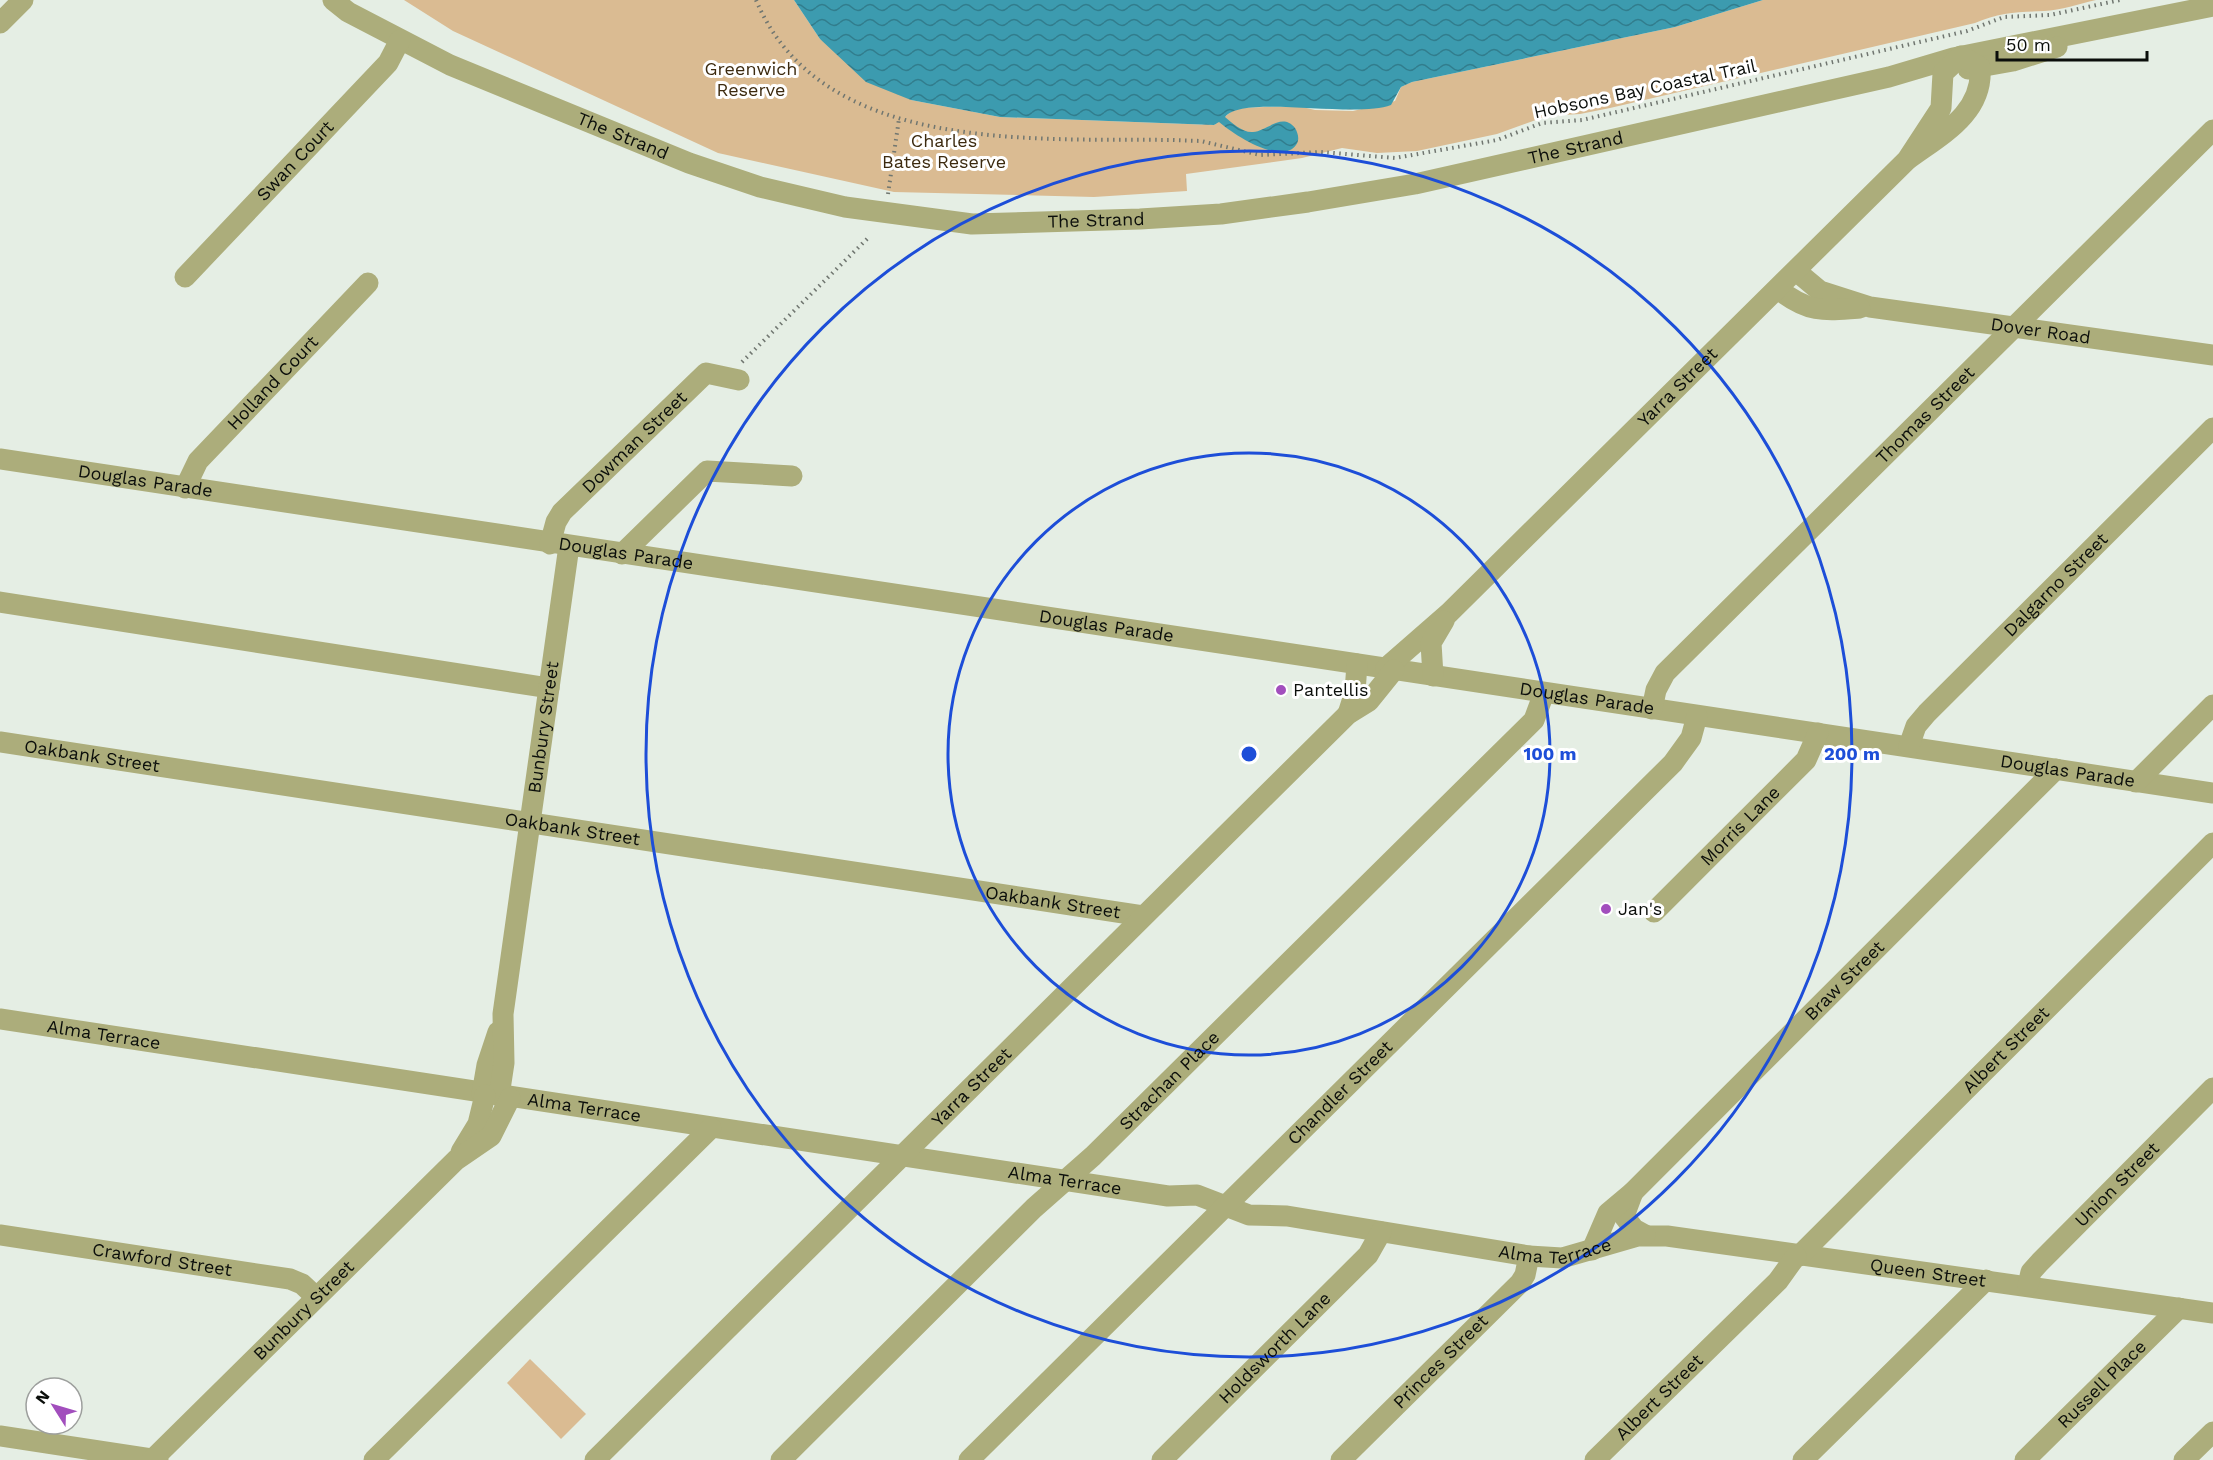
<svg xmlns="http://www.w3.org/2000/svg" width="2213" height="1460" font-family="'Work Sans',sans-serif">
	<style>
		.green { fill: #dabb92 }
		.water { fill: url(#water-waves) }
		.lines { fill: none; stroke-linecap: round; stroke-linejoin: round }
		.path { stroke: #707670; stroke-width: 4; stroke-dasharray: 1.5 4.5; stroke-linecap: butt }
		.minor { stroke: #acad7b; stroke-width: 21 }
		.ring { fill: none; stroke: #1d4ed8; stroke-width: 3 }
		.poi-dot { fill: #a24ebd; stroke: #fff; stroke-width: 2 }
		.labels { text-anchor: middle; stroke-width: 6; stroke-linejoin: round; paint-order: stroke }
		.park-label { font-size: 18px; fill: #3c2a0f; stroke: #fff }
		.street-label { font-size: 18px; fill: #0b0e0b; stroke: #fff }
		.poi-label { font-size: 18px; fill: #0b0e0b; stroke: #fff; text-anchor: start }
		.centre { fill: #1d4ed8; stroke: #fff; stroke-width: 3 }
		.ring-label { font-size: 18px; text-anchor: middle; font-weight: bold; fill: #1d4ed8; stroke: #fff; stroke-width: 6; stroke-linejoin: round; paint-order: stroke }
	</style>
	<defs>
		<pattern id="water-waves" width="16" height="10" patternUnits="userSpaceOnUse" patternTransform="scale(1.5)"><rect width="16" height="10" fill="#3c9baf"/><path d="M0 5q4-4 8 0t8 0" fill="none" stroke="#317d8d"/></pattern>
	</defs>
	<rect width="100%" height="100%" fill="#e5eee4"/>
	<g class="green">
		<path d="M404,0H794L820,39L911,100L1000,117L1214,125L1236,108L1298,106L1315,110L1353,111L1395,101L1401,87L1412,82L1675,27L1763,0H2096C2079,4 2061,10 2044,11C2019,12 1999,12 1975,23L1610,108L1580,114L1547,116L1497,134L1417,151L1377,153L1342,148L1302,158L1186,174L1187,191L1094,197L894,192L718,153L453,31Z"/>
		<polygon points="530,1359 586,1414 561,1439 507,1383"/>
	</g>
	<path class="water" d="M794,0H1763L1675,27L1412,82L1401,87L1391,105C1354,119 1243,94 1225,117C1232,123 1243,133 1253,132C1267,131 1282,112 1295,128C1298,133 1300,140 1296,145C1281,166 1233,134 1219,122L1214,125L1000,117L911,100L866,82L820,39Z"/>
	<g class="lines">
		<g class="path">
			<path d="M756,0C821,155 1034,138 1172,140L1201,141L1260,155L1321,152L1395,158L1497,140L1542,123L1582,120L1967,31L2004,17L2050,15L2120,0"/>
			<polyline points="888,194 899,119"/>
			<polyline points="742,362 868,238"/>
		</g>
		<g class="minor">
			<path id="s1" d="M333,0L348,12L450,65L689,163L760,187L845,207L972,224L1140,219L1221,214L1308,202L1415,184L1889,77L1953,58L2213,6"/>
			<polyline points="0,23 23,0"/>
			<polyline points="1968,69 2013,61 2057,47"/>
			<path id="s2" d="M1796,271L1820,291L1870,307L2213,355"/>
			<path id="s3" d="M185,277L388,63L400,40"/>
			<path d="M1778,289C1808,313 1824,311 1860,308"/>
			<path id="s4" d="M0,459L2213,793"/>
			<path id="s5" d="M185,488L198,461L368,283"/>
			<path id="s6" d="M550,544L556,522L562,512L706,373L739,380"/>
			<polyline points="622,554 707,471 792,476"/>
			<polyline points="0,602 549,688"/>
			<path id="s7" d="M1386,668L1449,613L1907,160C1939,136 1984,114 1980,67L1961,56L1943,73L1941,108L1907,160"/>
			<polyline points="1433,676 1431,643 1444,621"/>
			<path id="s8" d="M1652,709L1656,690L1665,673L2213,130"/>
			<polyline points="1348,714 1355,692 1357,664"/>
			<path id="s9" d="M0,742L1143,916"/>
			<path id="s10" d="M1909,746L1916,726L1927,713L2213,428"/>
			<polyline points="2136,782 2213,705"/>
			<path id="s11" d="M1654,912L1806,760L1818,733"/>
			<path id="s12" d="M0,1019L1168,1196L1197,1195L1249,1215L1287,1216L1529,1256L1562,1258L1638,1236H1667L2213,1313"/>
			<polyline points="482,1094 487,1065 498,1032"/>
			<path id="s13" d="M499,1096L504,1063L503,1014L569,546"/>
			<polyline points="461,1152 478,1124 485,1095"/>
			<polyline points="1633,1192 1624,1216 1634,1229 1645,1235"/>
			<path id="s14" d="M0,1235L290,1279L302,1284L316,1297"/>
			<path id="s15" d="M1592,1250L1608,1213L1633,1192L2056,769"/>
			<path id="s16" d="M1799,1256L2213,843"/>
			<path id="s17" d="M2028,1285L2031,1272L2040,1262L2213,1088"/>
			<polyline points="0,1436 158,1460"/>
			<path id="s18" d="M152,1460L456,1160L491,1136L510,1098"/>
			<polyline points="374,1460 711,1128"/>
			<path id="s19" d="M595,1460L1348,714L1369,701L1394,670"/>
			<path id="s20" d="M781,1460L1034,1208L1093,1156L1534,720L1544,693"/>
			<path id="s21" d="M969,1460L1673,763L1691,738L1697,716"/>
			<path id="s22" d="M1162,1460L1368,1255L1381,1232"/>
			<path id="s23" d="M1341,1460L1520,1283L1525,1275L1529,1256"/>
			<path id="s24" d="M1595,1460L1778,1281L1796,1256"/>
			<polyline points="1803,1460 1986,1280"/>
			<path id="s25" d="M2025,1460L2179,1308"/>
			<polyline points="2184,1460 2213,1432"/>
		</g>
	</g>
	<g class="ring">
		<circle cx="1249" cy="754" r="301"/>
		<circle cx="1249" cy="754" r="603"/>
	</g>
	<g class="poi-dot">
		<circle cx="1281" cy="690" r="6"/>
		<circle cx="1606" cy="909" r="6"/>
	</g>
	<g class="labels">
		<g class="park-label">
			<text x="751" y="75">Greenwich<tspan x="751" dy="21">Reserve</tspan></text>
			<text x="944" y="147">Charles<tspan x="944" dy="21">Bates Reserve</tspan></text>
		</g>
		<g class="street-label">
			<text transform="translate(1645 89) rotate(-12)" y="6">Hobsons Bay Coastal Trail</text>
			<text dy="6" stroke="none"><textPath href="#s1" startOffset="321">The Strand</textPath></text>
			<text dy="6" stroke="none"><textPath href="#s1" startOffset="1293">The Strand</textPath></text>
			<text dy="6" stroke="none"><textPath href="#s3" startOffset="160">Swan Court</textPath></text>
			<text dy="6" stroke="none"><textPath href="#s1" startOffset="807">The Strand</textPath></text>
			<text dy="6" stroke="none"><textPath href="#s2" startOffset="256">Dover Road</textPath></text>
			<text dy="6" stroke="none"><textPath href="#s5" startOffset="138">Holland Court</textPath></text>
			<text dy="6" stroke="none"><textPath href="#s7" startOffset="405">Yarra Street</textPath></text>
			<text dy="6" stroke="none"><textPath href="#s8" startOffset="405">Thomas Street</textPath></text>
			<text dy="6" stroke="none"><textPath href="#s6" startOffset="135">Dowman Street</textPath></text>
			<text dy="6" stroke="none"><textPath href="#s4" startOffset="147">Douglas Parade</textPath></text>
			<text dy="6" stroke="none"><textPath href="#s4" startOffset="633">Douglas Parade</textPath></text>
			<text dy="6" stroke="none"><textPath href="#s10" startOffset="220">Dalgarno Street</textPath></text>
			<text dy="6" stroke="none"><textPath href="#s4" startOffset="1119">Douglas Parade</textPath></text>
			<text dy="6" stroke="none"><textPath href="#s4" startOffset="1605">Douglas Parade</textPath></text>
			<text dy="6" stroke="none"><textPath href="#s13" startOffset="372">Bunbury Street</textPath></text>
			<text dy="6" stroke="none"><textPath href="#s9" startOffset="93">Oakbank Street</textPath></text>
			<text dy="6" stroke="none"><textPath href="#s4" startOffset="2091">Douglas Parade</textPath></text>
			<text dy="6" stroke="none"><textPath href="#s11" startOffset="122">Morris Lane</textPath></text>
			<text dy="6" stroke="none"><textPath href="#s9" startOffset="579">Oakbank Street</textPath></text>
			<text dy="6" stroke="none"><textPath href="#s9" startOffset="1065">Oakbank Street</textPath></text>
			<text dy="6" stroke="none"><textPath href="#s15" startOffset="372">Braw Street</textPath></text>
			<text dy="6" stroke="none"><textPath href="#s12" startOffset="105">Alma Terrace</textPath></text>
			<text dy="6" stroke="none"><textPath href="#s16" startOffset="292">Albert Street</textPath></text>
			<text dy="6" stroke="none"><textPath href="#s20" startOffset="543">Strachan Place</textPath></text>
			<text dy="6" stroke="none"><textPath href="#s19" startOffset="530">Yarra Street</textPath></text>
			<text dy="6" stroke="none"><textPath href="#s21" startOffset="522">Chandler Street</textPath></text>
			<text dy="6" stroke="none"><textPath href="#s12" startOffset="591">Alma Terrace</textPath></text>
			<text dy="6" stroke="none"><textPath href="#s12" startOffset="1077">Alma Terrace</textPath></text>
			<text dy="6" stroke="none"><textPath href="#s17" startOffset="136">Union Street</textPath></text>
			<text dy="6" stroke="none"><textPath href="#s12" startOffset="1576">Alma Terrace</textPath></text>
			<text dy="6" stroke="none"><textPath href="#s14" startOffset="164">Crawford Street</textPath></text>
			<text dy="6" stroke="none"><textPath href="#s12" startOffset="1954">Queen Street</textPath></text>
			<text dy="6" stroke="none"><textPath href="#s18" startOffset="213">Bunbury Street</textPath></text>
			<text dy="6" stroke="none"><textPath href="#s22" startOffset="159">Holdsworth Lane</textPath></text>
			<text dy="6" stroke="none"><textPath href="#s23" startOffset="140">Princes Street</textPath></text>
			<text dy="6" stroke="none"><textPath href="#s25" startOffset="108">Russell Place</textPath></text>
			<text dy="6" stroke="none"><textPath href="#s24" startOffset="90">Albert Street</textPath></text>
		</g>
		<g class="poi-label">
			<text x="1293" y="696">Pantellis</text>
			<text x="1618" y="915">Jan's</text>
		</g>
	</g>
	<circle cx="1249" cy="754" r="9" class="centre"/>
	<g class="ring-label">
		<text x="1550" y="760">100 m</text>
		<text x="1852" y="760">200 m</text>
	</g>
	<g transform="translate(54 1406) rotate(307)"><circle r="28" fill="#ffffff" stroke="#9d9f9d" stroke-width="1.5"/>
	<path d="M0-4.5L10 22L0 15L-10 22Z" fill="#a24ebd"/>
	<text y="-9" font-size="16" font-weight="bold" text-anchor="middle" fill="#0b0e0b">N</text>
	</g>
	<path d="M1997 51v9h150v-9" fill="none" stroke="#0b0e0b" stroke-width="3"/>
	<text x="2006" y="51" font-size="18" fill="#0b0e0b" stroke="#ffffff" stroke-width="4.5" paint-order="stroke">50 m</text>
</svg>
